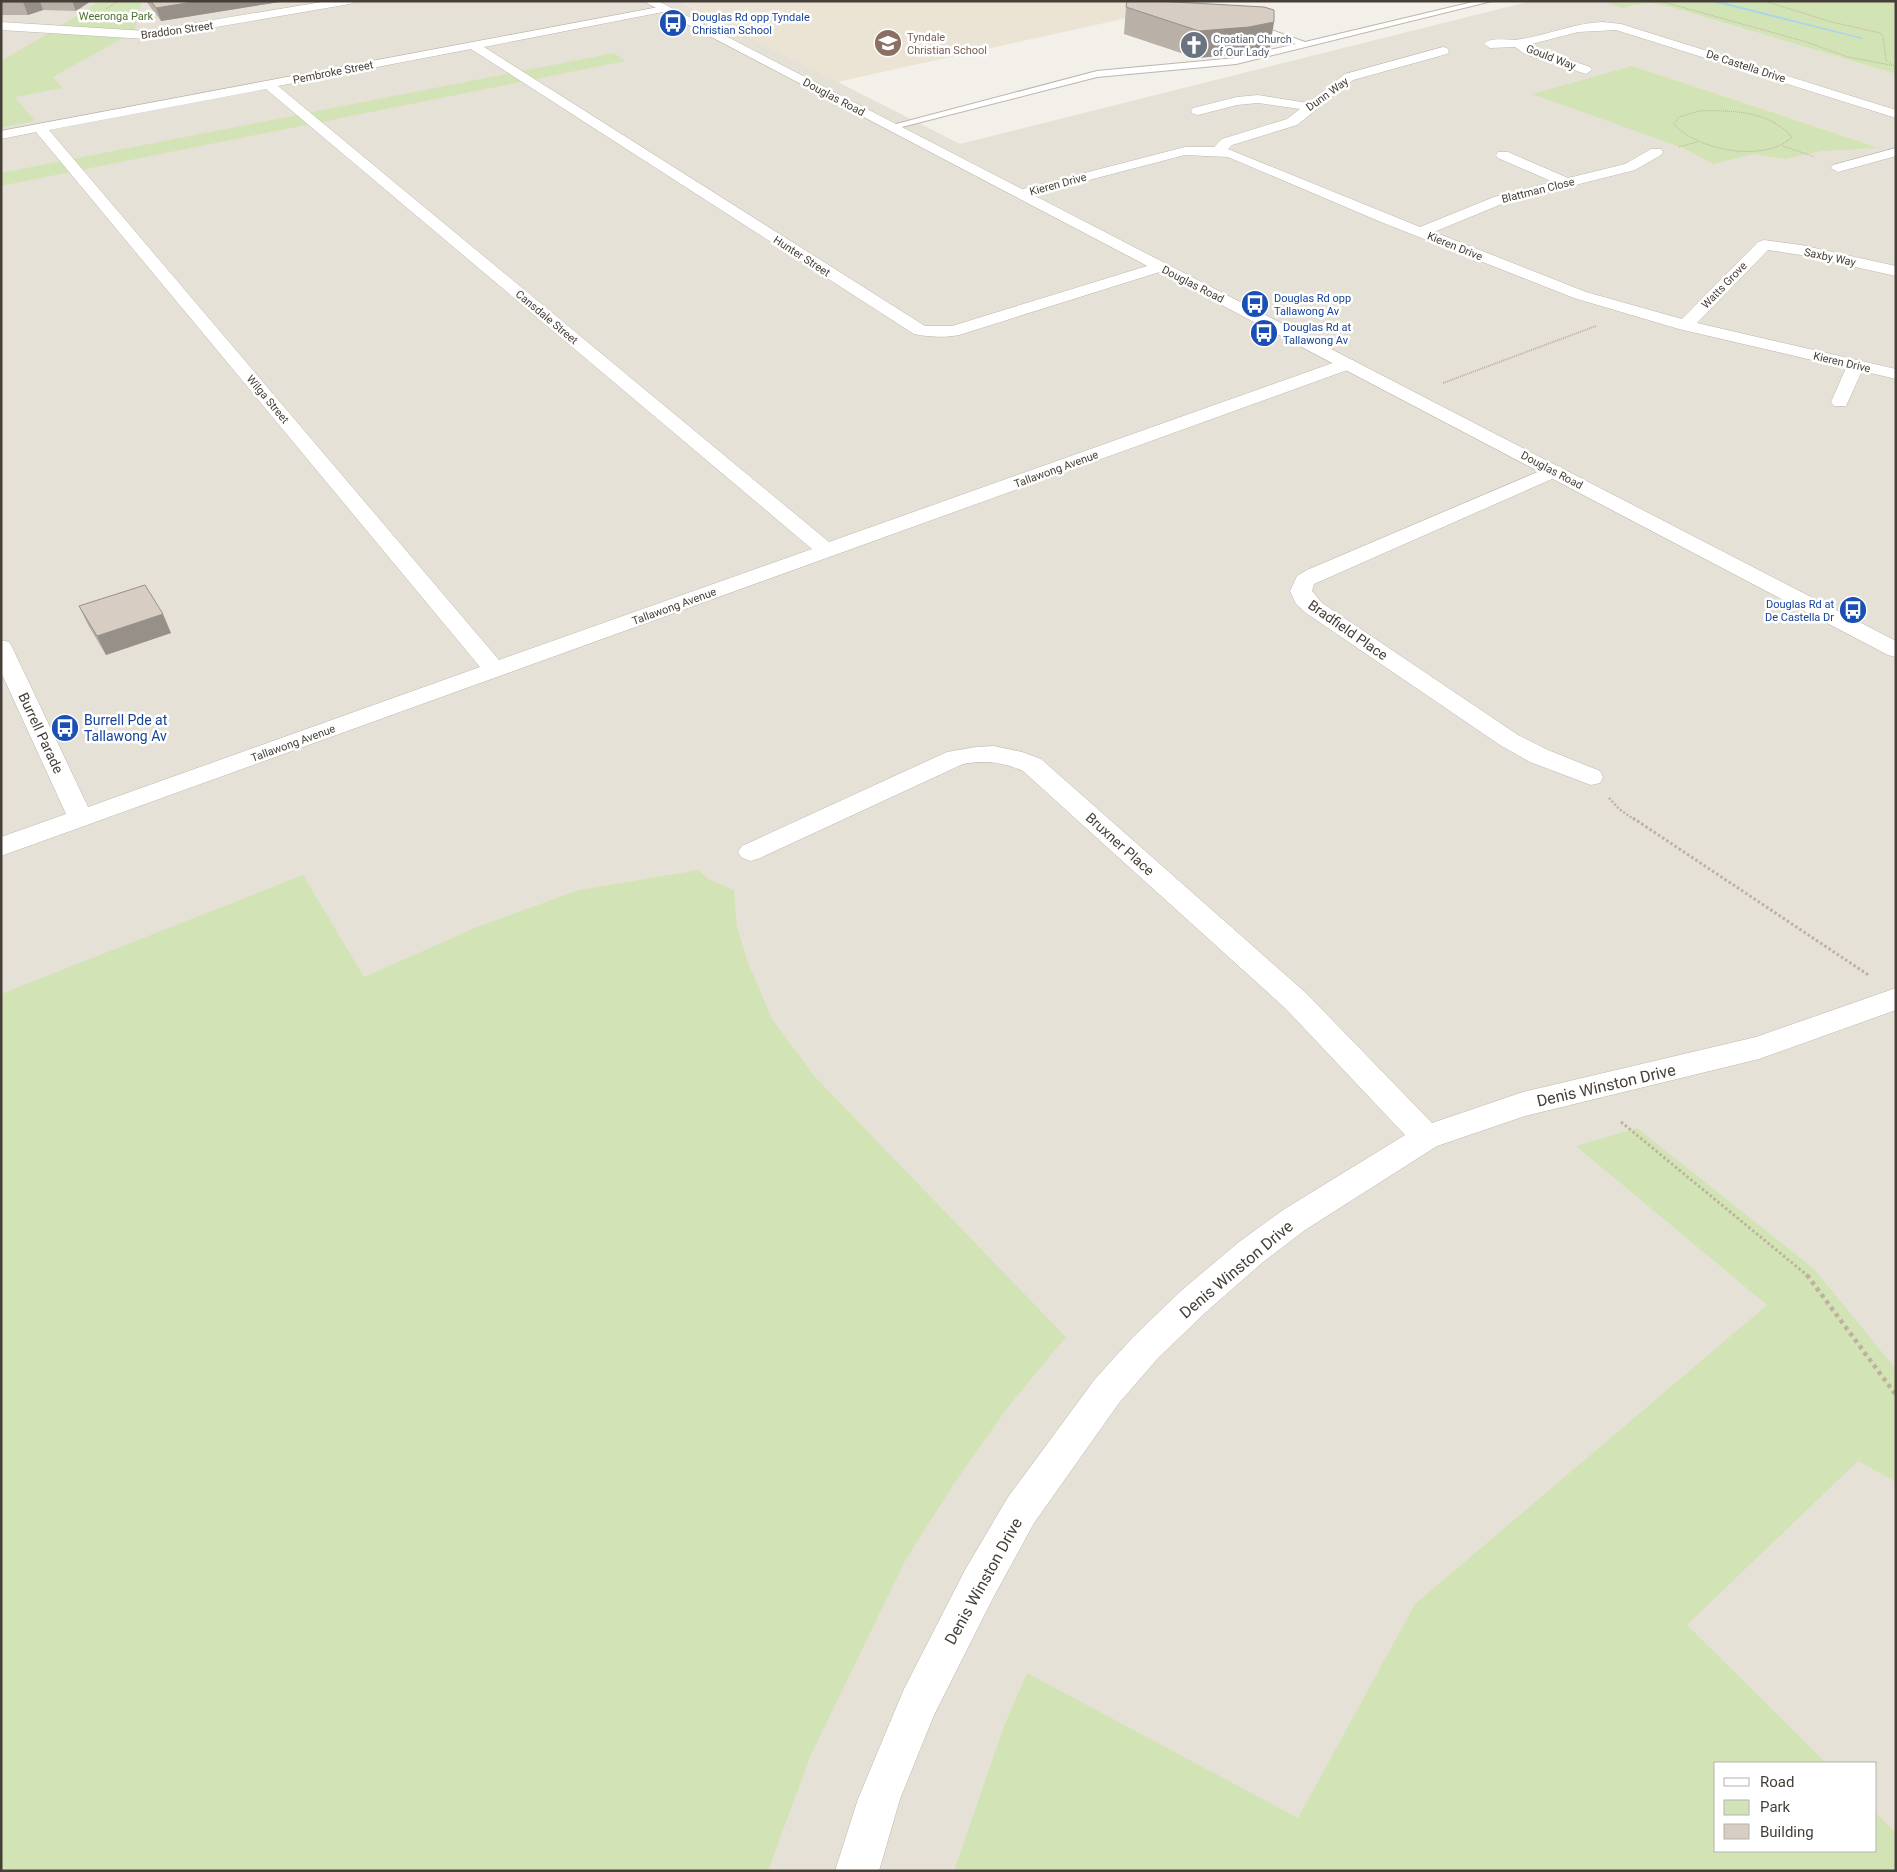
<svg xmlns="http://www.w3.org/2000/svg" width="1897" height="1872" font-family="Roboto,sans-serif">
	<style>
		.residential { fill: #e6e1d7; fill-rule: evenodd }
		.education { fill: #ebe3d4 }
		.green { fill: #d2e4b5 }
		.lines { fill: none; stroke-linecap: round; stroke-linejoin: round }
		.stream { fill: #aad5ea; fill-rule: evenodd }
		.service-casing { stroke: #beb6ac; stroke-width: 2 }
		.minor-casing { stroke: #beb6ac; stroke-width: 1 }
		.tertiary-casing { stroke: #beb6ac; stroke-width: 1 }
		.path-far4 { stroke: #beb19f; stroke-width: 1; stroke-dasharray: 1 1; stroke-linecap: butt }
		.path-far3 { stroke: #beb19f; stroke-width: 2; stroke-dasharray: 1 1; stroke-linecap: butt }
		.path-far2 { stroke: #beb19f; stroke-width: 2.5; stroke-dasharray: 2 2; stroke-linecap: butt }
		.path-far1 { stroke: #beb19f; stroke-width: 3; stroke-dasharray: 2.5 2.5; stroke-linecap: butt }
		.path { stroke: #beb19f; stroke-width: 4.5; stroke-dasharray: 4 4; stroke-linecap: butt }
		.service { fill: #fff; fill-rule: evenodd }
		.minor { fill: #fff; fill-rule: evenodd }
		.tertiary { fill: #fff; fill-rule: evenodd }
		.wall { fill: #b9b0a7 }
		.shaded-wall { fill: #969088 }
		.building { fill: #d7cdc2; stroke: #969088 }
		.labels { text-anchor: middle; stroke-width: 5; stroke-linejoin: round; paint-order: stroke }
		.far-park-label { font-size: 11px; fill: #4e7330; stroke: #fff }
		.far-transit-label { font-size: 11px; fill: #164399; stroke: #fff; text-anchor: start }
		.far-street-label { font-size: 11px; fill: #463f38; stroke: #fff }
		.far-education-label { font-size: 11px; fill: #785e54; stroke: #fff; text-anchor: start }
		.far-worship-label { font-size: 11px; fill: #5b616d; stroke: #fff; text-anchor: start }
		.street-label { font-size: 14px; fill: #463f38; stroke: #fff }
		.transit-label { font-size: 14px; fill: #164399; stroke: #fff; text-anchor: start }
		.near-street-label { font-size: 16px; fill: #463f38; stroke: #fff }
	</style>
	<rect width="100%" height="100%" fill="#f3efe9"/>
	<path class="residential" d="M1,1H694L684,4L960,144L1531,1H1615L1608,3L1630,7L1649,3L1674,8L1896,74V1871H1ZM1716,1763H1876V1851H1716Z"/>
	<polygon class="education" points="694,1 1204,1 837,82 683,3"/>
	<g class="green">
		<polygon points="100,1 142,1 134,32 57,28"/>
		<polygon points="1615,1 1896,1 1896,74 1674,8 1649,3 1622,8 1607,4"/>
		<polygon points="49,33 123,38 53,77 62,88 15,97 35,121 1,128 1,61"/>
		<polygon points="614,53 626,61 1,186 1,173"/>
		<polygon points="1632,66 1864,143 1878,148 1823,151 1785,159 1753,154 1713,164 1683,148 1532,94"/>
		<polygon points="698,870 708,879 734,890 737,926 747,960 772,1019 816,1078 1066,1337 1008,1407 955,1482 905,1561 810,1757 768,1871 1,1871 1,994 303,875 364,977 477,927 579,890"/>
		<polygon points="1637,1128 1814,1269 1896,1369 1896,1482 1858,1461 1687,1625 1826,1763 1716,1763 1716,1851 1876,1851 1876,1813 1896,1833 1896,1871 954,1871 1004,1726 1027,1673 1298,1818 1415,1604 1767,1305 1576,1146"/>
	</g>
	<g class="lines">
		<polygon class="stream" points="1709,1 1718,1 1864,38 1862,39"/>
		<defs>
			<polygon id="service" points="1477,1 1492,1 1236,64 1097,77 890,130 885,127 1097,71 1236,58 1296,44 1246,26 1245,24 1249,22 1305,42"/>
			<g id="minor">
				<polygon points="328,1 356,1 350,4 146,39 1,30 1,22 146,31"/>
				<path d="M664,6L668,7V11L484,47L925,326H952L1160,262L1168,267L1166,270L959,335C944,338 929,337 914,334L471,49L278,86L829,542L1341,360H1353L1356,364L1353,368L1,856V837L66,814L1,672V640L9,642L12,647L88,807L480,667L36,132L1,139V131ZM266,89L812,549L499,660L49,130Z"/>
				<path d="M1603,22L1621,24L1896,110V118L1616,30L1578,32L1528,45L1590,67L1592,70L1586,74L1525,54L1515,47L1490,48L1484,44C1490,37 1505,40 1514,40C1544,37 1572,23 1603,22Z"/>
				<polygon points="1443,47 1447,48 1449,51 1447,54 1353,80 1297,125 1232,145 1228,149 1420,227 1494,197 1553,182 1498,158 1496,155 1498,152 1508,152 1568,178 1625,164 1651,149 1661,149 1663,152 1661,155 1635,170 1504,203 1434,232 1586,292 1682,319 1758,242 1764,240 1801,245 1896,266 1896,276 1801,255 1768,250 1697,323 1896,369 1896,379 1862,371 1846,406 1834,406 1831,402 1846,368 1679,329 1574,298 1381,222 1228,157 1185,155 1020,198 1013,194 1015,191 1185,147 1214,147 1222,139 1287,119 1300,109 1258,103 1237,105 1198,115 1193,114 1191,111 1193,108 1237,97 1258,95 1308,103 1345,74"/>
				<polygon points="1896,148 1896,156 1838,172 1831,168 1833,165"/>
				<polygon points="1554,465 1561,467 1564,471 1561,475 1323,580 1314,584 1312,591 1322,603 1518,735 1548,750 1600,771 1603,777 1600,783 1591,785 1530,762 1500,745 1306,613 1296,604 1290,591 1297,576 1307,570"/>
				<path d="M994,746L1022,752L1041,759L1306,993L1432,1123L1523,1092L1756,1037L1896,988V1010L1759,1059L1525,1116L1437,1146L1305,1230L1263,1262L1206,1312L1158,1358L1119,1403L1034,1523L993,1598L934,1715L900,1799L879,1871H835L858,1799L904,1689L965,1570L1008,1497L1095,1379L1134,1336L1182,1290L1239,1242L1283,1210L1405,1135L1286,1009L1023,771C1003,762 985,760 963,764L760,858L751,861L742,858L738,852L742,846L947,752L976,747Z"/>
			</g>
			<polygon id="tertiary" points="643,1 658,1 1896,641 1896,657 1888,655"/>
		</defs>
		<use href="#service" class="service-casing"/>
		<use href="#minor" class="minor-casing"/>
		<use href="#tertiary" class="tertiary-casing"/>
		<g class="path-far4">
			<polyline points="1660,1 1803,41 1848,57 1896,66"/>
			<polyline points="1764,1 1832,22 1880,33 1883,36 1886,60 1892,64"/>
			<polyline points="106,9 119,1"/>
			<path d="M1699,111C1731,110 1770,111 1792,137C1766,163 1697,151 1674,124L1679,117Z"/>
			<polyline points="1783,146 1815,157"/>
			<polyline points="1679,147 1697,142"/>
		</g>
		<polyline class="path-far3" points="1443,383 1596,326"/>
		<polyline class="path-far2" points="1609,798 1619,809 1635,820"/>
		<g class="path-far1">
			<polyline points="1633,818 1870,976"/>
			<polyline points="1621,1122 1808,1276"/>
		</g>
		<polyline class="path" points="1807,1275 1896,1395"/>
		<use href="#service" class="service"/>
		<use href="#minor" class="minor"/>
		<use href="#tertiary" class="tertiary"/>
	</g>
	<g class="wall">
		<polygon points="1,1 91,1 76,11 43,10 28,15 1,15"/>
		<polygon points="146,1 286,1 161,21"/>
		<polygon points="1126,7 1270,48 1245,54 1196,58 1124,34"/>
		<polygon points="79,606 171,633 106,655 88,625"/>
	</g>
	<g class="shaded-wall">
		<polygon points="26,1 40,1 43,10 28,15 23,2"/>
		<polygon points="72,1 91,1 76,11"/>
		<polygon points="199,1 286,1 161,21 156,8"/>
		<polygon points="1274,22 1270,48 1245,54 1196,58 1199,31"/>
		<polygon points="163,614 171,633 106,655 97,636"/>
	</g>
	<g class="building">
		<polygon points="1,1 26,1 23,2 1,2"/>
		<polygon points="151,1 199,1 156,8"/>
		<polygon points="1127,1 1157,1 1264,7 1274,10 1274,22 1249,27 1199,31 1126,7"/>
		<polygon points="145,585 163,614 97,636 79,606"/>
	</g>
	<defs>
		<symbol id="bus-disc" viewBox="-11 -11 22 22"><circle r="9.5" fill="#1a4fb4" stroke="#fff"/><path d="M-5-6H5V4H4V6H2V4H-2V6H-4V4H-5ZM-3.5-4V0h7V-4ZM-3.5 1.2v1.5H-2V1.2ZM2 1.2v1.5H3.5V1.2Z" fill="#fff"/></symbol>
		<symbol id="school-disc" viewBox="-11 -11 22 22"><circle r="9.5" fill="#8d6e63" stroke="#fff"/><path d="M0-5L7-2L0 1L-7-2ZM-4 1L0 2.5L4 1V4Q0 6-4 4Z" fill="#fff"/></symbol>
		<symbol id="church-disc" viewBox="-11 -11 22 22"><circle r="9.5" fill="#6b7280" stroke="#fff"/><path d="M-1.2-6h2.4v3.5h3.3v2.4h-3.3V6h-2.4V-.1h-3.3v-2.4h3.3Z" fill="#fff"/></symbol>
	</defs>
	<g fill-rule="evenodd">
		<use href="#bus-disc" x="657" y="7" width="32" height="32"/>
		<use href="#school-disc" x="872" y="27" width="32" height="32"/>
		<use href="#church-disc" x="1178" y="29" width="32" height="32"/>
		<use href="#bus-disc" x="1239" y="288" width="32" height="32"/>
		<use href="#bus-disc" x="1248" y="317" width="32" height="32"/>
		<use href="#bus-disc" x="1837" y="594" width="32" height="32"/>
		<use href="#bus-disc" x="49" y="712" width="32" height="32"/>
	</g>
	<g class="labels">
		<g class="far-park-label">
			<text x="116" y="20">Weeronga Park</text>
		</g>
		<g class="far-transit-label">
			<text x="692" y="21">Douglas Rd opp Tyndale<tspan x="692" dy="13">Christian School</tspan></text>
			<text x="1274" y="302">Douglas Rd opp<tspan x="1274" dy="13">Tallawong Av</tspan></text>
			<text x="1283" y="331">Douglas Rd at<tspan x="1283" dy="13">Tallawong Av</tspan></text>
			<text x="1834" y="608" text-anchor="end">Douglas Rd at<tspan x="1834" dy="13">De Castella Dr</tspan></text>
		</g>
		<g class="far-street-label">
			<text transform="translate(177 30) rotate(-8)" y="4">Braddon Street</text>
			<text transform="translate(1551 57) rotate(21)" y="4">Gould Way</text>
			<text transform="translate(1746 66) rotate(18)" y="4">De Castella Drive</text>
			<text transform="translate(333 72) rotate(-11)" y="4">Pembroke Street</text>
			<text transform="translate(1327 94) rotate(-36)" y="4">Dunn Way</text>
			<text transform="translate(834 97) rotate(28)" y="4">Douglas Road</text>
			<text transform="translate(1058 184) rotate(-15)" y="4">Kieren Drive</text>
			<text transform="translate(1538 190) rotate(-14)" y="4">Blattman Close</text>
			<text transform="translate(1455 246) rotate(22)" y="4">Kieren Drive</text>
			<text transform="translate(802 256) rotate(33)" y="4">Hunter Street</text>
			<text transform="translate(1830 257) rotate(12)" y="4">Saxby Way</text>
			<text transform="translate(1193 284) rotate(27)" y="4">Douglas Road</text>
			<text transform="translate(1724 285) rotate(-46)" y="4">Watts Grove</text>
			<text transform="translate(547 317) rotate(40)" y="4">Cansdale Street</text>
			<text transform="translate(1842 362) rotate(13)" y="4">Kieren Drive</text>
			<text transform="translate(268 399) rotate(50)" y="4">Wilga Street</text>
			<text transform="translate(1056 469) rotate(-20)" y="4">Tallawong Avenue</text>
			<text transform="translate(1552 470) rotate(28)" y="4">Douglas Road</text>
			<text transform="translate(674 606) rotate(-20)" y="4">Tallawong Avenue</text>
			<text transform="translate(293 743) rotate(-20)" y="4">Tallawong Avenue</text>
		</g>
		<g class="far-education-label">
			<text x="907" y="41">Tyndale<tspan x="907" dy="13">Christian School</tspan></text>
		</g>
		<g class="far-worship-label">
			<text x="1213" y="43">Croatian Church<tspan x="1213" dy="13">of Our Lady</tspan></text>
		</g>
		<g class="street-label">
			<text transform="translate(1348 630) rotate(35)" y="5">Bradfield Place</text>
			<text transform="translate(41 733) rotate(65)" y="5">Burrell Parade</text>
			<text transform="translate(1120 844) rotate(42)" y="5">Bruxner Place</text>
		</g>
		<g class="transit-label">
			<text x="84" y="725">Burrell Pde at<tspan x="84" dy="16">Tallawong Av</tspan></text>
		</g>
		<g class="near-street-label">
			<text transform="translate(1606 1085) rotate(-13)" y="6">Denis Winston Drive</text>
			<text transform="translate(1236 1269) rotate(-40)" y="6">Denis Winston Drive</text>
			<text transform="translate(983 1581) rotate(-61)" y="6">Denis Winston Drive</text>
		</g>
	</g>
	<rect width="1897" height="1872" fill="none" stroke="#463f38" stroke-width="5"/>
	<rect x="1714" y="1762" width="162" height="90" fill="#ffffff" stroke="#b5b2af"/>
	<rect x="1724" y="1778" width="25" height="8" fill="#ffffff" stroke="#b5b2af"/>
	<text x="1760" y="1787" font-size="15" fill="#463f38">Road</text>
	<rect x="1724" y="1800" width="25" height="15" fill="#d2e4b5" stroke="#b5b2af"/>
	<text x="1760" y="1812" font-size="15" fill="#463f38">Park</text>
	<rect x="1724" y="1824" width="25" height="15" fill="#d7cdc2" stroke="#b5b2af"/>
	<text x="1760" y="1837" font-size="15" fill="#463f38">Building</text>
</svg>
